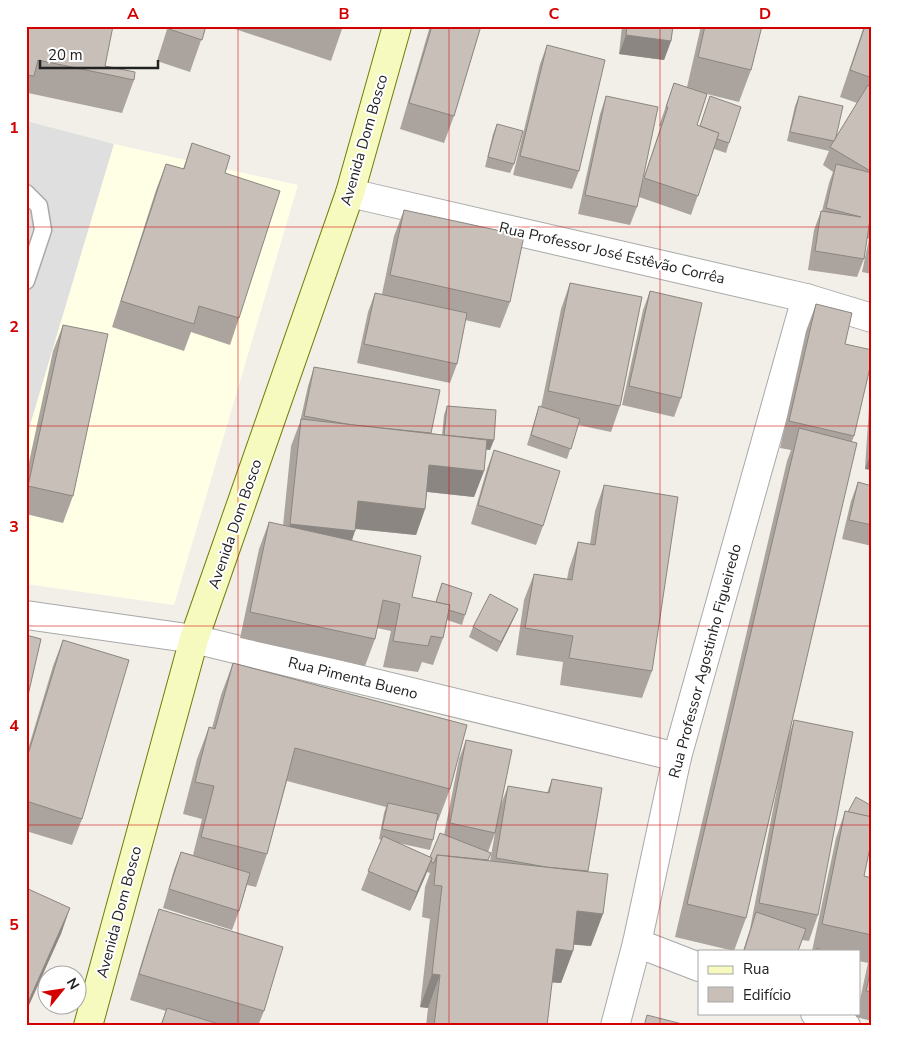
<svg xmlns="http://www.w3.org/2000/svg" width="898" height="1052" font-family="'Nunito Sans',sans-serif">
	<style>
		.residential { fill: #e0dfdf }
		.education { fill: #ffffe5 }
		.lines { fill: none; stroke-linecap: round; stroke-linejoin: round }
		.lane-casing { stroke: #a9a9a9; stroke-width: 19 }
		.street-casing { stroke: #a9a9a9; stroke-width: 30 }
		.secondary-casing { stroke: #707d05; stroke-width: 30 }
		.lane { stroke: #fff; stroke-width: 16 }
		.street { stroke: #fff; stroke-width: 28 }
		.secondary { stroke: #f7fabf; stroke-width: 28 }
		.wall { fill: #aba49e; fill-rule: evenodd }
		.shaded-wall { fill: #8b8681 }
		.building { fill: #c7bfb8; stroke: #8b8681 }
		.grid { fill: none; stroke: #d40000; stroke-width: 1; stroke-opacity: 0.55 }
		.labels { text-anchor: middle; stroke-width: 4; stroke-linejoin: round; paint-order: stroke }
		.street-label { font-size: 15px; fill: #222; stroke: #fff }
		.neatline { fill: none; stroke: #d40000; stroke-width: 2 }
		.grid-label { font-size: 16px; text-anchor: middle; font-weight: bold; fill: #d40000 }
	</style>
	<rect width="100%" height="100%" fill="#f2efe9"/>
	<polygon class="residential" points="26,121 114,144 26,439"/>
	<polygon class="education" points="114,144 298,185 174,605 26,584 26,439"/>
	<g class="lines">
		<defs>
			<polyline id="lane" points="26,193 39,206 43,230 26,281"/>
			<g id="street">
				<polyline points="350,193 806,298 872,318"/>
				<polyline points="26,615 194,639 677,757"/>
				<polyline points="637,943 699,967"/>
				<polyline points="815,1013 846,1026"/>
				<polyline points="615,1026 637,943 677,757 806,298"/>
			</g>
			<polyline id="secondary" points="88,1026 194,639 350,193 397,26"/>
		</defs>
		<use href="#lane" class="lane-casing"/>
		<use href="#street" class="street-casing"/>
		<use href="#secondary" class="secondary-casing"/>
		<use href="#lane" class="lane"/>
		<use href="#street" class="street"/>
		<use href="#secondary" class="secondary"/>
	</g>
	<g class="wall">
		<polygon points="26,26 134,80 122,113 28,93 26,99"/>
		<polygon points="168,26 206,26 190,72 157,61"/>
		<polygon points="226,26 343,26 331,61"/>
		<polygon points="430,26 481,26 454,116 444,143 400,129"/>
		<polygon points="622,26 673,26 671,41 664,60 619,54"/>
		<polygon points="701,26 762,26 751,70 739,102 707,94 697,125 729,143 726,153 714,149 691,215 639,197 637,207 630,225 578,214 600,114 606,96 641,186 661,126 659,126 674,83 687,87"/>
		<polygon points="864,26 872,26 872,274 862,272 869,239 867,238 864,259 857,277 808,270 814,230 821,211 822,211 829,183 833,172 823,165 829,151 787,141 795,106 799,96 836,137 857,103 840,97"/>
		<polygon points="547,45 579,171 572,189 513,175 540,64"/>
		<polygon points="497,124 514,164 510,173 485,167 493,134"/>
		<polygon points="192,143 225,173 239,318 230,345 191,332 184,351 112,327 156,190 166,164 183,169"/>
		<polygon points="404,210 510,302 500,328 465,320 457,364 450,383 357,363 368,312 375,293 382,294 394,236"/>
		<polygon points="570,283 620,406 611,432 578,425 567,459 527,445 536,416 539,406 541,407 561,309"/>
		<polygon points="650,291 681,398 674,417 622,405 643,310"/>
		<polygon points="816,304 845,344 854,436 852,441 788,738 794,720 818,915 809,941 802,940 798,951 743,951 750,929 780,773 746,918 734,951 675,937 787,461 791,450 780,448 806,331"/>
		<polygon points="63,325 73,496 63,523 26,514 26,476 53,351"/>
		<polygon points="314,367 431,433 442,435 444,415 447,406 490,450 486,449 484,471 474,497 427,492 425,509 416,535 355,529 352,541 412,597 436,602 442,583 465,615 462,625 447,620 443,638 433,665 422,662 418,672 383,667 391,631 377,628 375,639 365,666 240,638 259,549 269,522 283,526 291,446 300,422 308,386"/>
		<polygon points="872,388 872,470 865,469 870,392"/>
		<polygon points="494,450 543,526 536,545 471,524 487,469"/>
		<polygon points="858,482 872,486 872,546 842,539 851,501"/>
		<polygon points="604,485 652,671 642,698 560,685 563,662 516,655 524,600 534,574 567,579 569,569 578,542 590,544 595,511"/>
		<polygon points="518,609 514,618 497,652 469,637 473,627"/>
		<polygon points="63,640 82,819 72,845 26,831 26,756 53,666"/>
		<path d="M233,663L450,789L438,821H437L433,840L430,850L398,843L430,857L444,835L459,759L466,740L500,807L508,786L547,793L552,779L588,871L591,946L574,944L573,951L561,983L552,982L547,1026H426L428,1008L420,1007L430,919L422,917L425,887L430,873L427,872L410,911L361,890L381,840L379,839L384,813L386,807L287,781L267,854L256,887L247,885L239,911L232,930L163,908L174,870L181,852L193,855L202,819L183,814L197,759L209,727L212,728L221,695ZM495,833L490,861L488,860L485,851L488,852Z"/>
		<polygon points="845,811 864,876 872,878 872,1021 856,1017 857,1013 859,1013 859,1004 868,963 859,961 859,951 812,951 836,838"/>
		<polygon points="159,909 264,1011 258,1026 160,1026 166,1011 130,1000 150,935"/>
	</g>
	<g class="shaded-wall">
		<polygon points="626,35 671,41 664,60 619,54"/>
		<polygon points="444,435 494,440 490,450 441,445"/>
		<polygon points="872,450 872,470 865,469"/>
		<polygon points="429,465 484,471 474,497 420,491"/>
		<polygon points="358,501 425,509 416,535 349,528"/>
		<polygon points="290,524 355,531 346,557 280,550"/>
		<polygon points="518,609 514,618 497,652 501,642"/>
		<polygon points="432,858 425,877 410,911 417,892"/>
		<polygon points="70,908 61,934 26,1012 26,1007"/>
		<polygon points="577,911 603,914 591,946 565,944"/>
		<polygon points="556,949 573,951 561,983 544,982"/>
		<polygon points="432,974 440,975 428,1008 420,1007"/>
	</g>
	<g class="building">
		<polygon points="26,26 113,26 105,66 135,72 134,80 38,60 34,76 26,75"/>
		<polygon points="170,26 206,26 202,40 169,29"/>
		<polygon points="432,26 481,26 454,116 409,103"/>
		<polygon points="627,26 673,26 671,41 626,35"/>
		<polygon points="705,26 762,26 751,70 698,57"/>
		<polygon points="865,26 872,26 872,78 850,70"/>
		<polygon points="547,45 605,60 579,171 520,156"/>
		<polygon points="674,83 707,94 697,125 719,133 698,196 644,178 668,107 666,107"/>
		<polygon points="868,85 872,88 872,172 830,147"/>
		<polygon points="606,96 658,107 637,207 585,195"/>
		<polygon points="710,96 741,107 729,143 717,139 719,133 700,126"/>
		<polygon points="799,96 843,106 836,137 834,141 790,132"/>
		<polygon points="497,124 523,131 514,164 488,157"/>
		<polygon points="192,143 230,156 225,173 280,191 239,318 199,306 194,324 121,301 166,164 184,169"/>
		<polygon points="836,164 872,173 872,219 870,219 864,259 815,251 821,211 861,217 826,208"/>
		<polygon points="404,210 524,236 510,302 390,275"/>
		<polygon points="872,240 872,254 869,253"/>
		<polygon points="570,283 642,297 620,406 548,391"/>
		<polygon points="650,291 702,303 681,398 629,386"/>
		<polygon points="375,293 467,313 457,364 364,344"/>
		<polygon points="816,304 852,313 845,344 872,350 872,359 854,436 789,421"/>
		<polygon points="63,325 108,334 73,496 28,486"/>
		<polygon points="314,367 440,390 431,433 352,425 304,416"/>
		<polygon points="447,406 496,410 494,440 444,435"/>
		<polygon points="539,406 580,419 571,449 531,435"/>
		<polygon points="301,419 487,440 484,471 429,465 425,509 358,501 355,531 290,524"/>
		<polygon points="799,428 857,443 746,918 687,904"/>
		<polygon points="494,450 560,471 543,526 478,505"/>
		<polygon points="858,482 872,486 872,525 849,520"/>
		<polygon points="604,485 678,497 652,671 569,658 573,636 525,628 534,574 572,580 578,542 595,545"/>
		<polygon points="269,522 421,556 412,597 450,605 443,638 431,636 428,646 393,641 400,604 383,600 375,639 250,612"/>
		<polygon points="442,583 472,593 465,615 449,610 450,605 436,602"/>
		<polygon points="490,594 518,609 501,642 473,627"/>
		<polygon points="26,635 41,639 26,704"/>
		<polygon points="63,640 129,660 82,819 26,801 26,761"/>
		<polygon points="233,663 467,725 450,789 295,748 267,854 201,837 214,786 195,782 209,727 215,729"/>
		<polygon points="794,720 853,732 818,915 759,903"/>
		<polygon points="466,740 512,750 495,833 450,823"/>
		<polygon points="552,779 602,788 588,871 546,867 496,858 508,786 549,793"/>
		<polygon points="856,797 872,806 872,817 848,812"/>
		<polygon points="388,803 438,814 433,840 382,829"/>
		<polygon points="845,811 872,817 872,838 864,876 872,878 872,935 822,924"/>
		<polygon points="440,833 491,853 488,860 437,855 434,863 431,862 432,858 430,857"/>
		<polygon points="383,836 432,858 417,892 368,871"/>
		<polygon points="181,852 250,873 239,911 169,889"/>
		<polygon points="437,855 608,874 603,914 577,911 573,951 556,949 547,1026 434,1026 440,975 432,974 442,886 434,885"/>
		<polygon points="26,888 70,908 26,1007"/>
		<polygon points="159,909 283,947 264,1011 139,974"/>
		<polygon points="756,912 806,929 798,951 744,951"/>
		<polygon points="817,948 823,951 816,951"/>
		<polygon points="872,964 872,992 866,991"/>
		<polygon points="167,1008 225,1026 161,1026"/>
		<polygon points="647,1015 686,1025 686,1026 644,1026"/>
	</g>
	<path class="grid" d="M238,26V1026M449,26V1026M660,26V1026M26,227H872M26,426H872M26,626H872M26,825H872"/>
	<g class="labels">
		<g class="street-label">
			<text transform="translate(364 140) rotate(-74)" y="5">Avenida Dom Bosco</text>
			<text transform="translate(612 253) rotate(13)" y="5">Rua Professor José Estêvão Corrêa</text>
			<text transform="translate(235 524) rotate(-71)" y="5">Avenida Dom Bosco</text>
			<text transform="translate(705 661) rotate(-75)" y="5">Rua Professor Agostinho Figueiredo</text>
			<text transform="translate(353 678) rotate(14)" y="5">Rua Pimenta Bueno</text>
			<text transform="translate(119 912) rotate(-75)" y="5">Avenida Dom Bosco</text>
		</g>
	</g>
	<rect width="898" height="1052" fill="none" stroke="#ffffff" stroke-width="55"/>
	<rect x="698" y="950" width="162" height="65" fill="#ffffff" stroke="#a7a7a7"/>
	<rect x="708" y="966" width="25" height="8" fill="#f7fabf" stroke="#a7a7a7"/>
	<text x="743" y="974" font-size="15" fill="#222222">Rua</text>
	<rect x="708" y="987" width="25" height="15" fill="#c7bfb8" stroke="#a7a7a7"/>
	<text x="743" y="1000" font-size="15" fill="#222222">Edifício</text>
	<g transform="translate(62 990) rotate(60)"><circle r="24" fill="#ffffff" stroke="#a7a7a7"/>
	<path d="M0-4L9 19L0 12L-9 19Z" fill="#d40000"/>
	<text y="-8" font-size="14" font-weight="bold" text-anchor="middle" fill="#222222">N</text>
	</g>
	<path d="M40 60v8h118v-8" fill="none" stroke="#222222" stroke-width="2.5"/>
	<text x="48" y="60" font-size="15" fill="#222222" stroke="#ffffff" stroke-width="4" paint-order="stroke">20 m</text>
	<rect x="28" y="28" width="842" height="996" class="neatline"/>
	<g class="grid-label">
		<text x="133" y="19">A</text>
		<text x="344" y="19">B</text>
		<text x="554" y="19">C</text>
		<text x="765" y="19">D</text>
		<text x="14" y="133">1</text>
		<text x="14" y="332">2</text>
		<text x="14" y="532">3</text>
		<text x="14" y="731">4</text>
		<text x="14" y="930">5</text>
	</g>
</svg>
